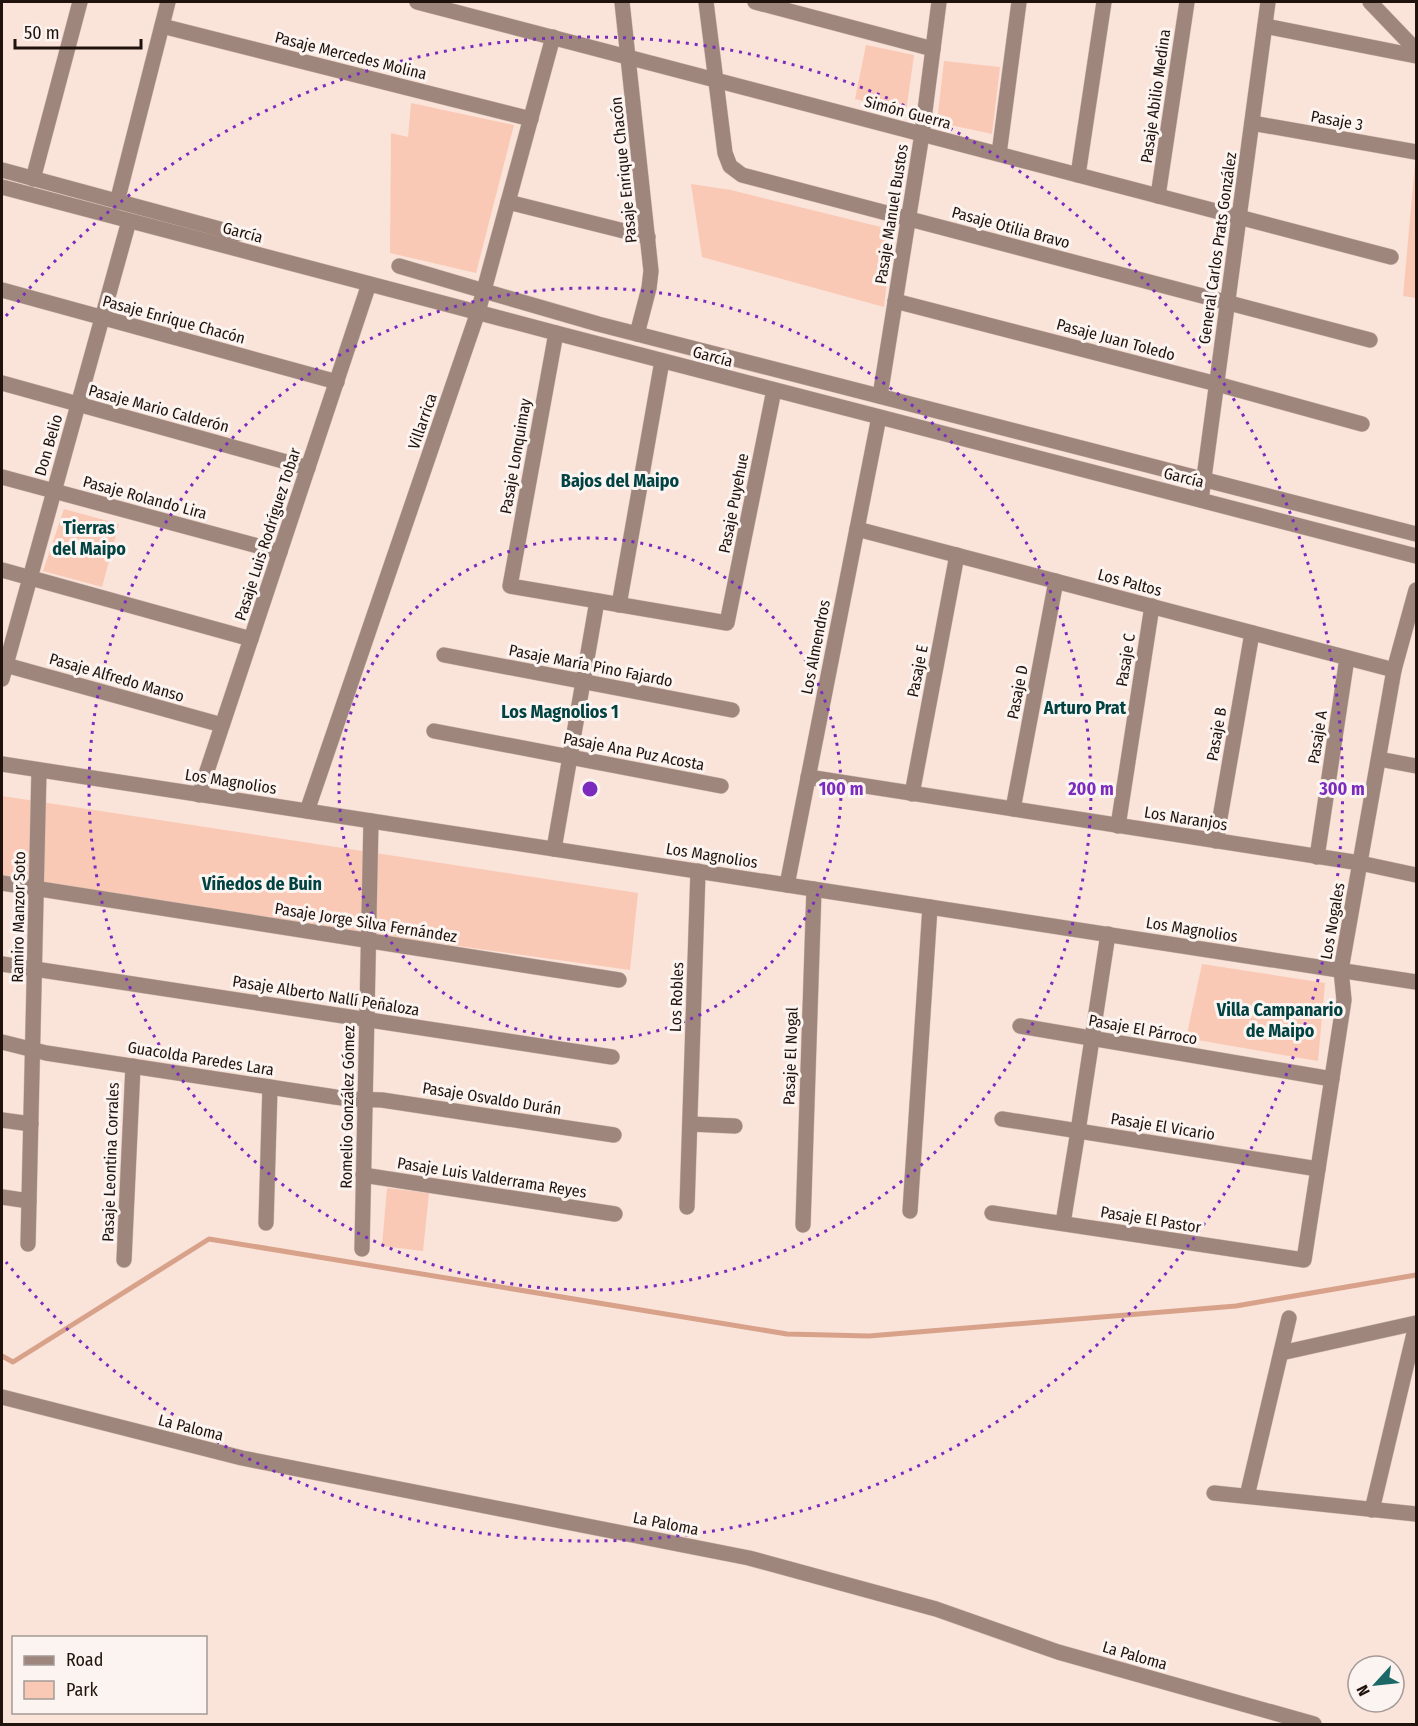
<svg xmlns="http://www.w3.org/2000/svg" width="1418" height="1726" font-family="'Fira Sans Condensed',sans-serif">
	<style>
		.green { fill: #fac9b5 }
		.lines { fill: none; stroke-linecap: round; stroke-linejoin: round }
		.stream { stroke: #d8a18a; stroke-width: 5 }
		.minor-casing { stroke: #d3beb4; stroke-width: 16 }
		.tertiary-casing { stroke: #d3beb4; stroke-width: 16 }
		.minor { stroke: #9e867c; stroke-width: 15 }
		.tertiary { stroke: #9e867c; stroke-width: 15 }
		.ring { fill: none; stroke: #7b2cbf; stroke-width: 3; stroke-dasharray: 3 6 }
		.labels { text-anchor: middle; stroke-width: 6; stroke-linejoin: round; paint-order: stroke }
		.street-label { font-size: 16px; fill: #20130e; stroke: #fcf4f0 }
		.neighbourhood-label { font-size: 18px; font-weight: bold; fill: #004342; stroke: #fcf4f0 }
		.centre { fill: #7b2cbf; stroke: #fcf4f0; stroke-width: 3 }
		.ring-label { font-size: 18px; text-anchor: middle; font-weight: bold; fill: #7b2cbf; stroke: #fcf4f0; stroke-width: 6; stroke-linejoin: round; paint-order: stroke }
	</style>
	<rect width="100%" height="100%" fill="#fae3d9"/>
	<g class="green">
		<polygon points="866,45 914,55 906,112 855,99"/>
		<polygon points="944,61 1000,67 992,134 937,122"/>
		<polygon points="411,103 514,125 476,273 390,253 391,133 408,137"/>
		<polygon points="1415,164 1416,164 1416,298 1403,296"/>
		<polygon points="691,184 731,190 893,230 884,307 702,257"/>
		<polygon points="64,509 119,524 102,587 43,571"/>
		<polygon points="2,796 638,893 630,970 2,882"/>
		<polygon points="1202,964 1325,983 1318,1061 1186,1038"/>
		<polygon points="387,1188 429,1193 423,1251 382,1246"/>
	</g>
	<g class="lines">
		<polyline class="stream" points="2,1356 13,1362 209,1239 787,1334 869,1336 1236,1306 1416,1275"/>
		<defs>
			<g id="minor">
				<polyline points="417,2 1391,257"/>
				<polyline points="622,2 651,271 649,288 637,334"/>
				<polyline points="706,2 725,153 730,166 742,175 1370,340"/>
				<polyline points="755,2 933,49"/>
				<polyline points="1370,2 1416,50"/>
				<polyline points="162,26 531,119"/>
				<polyline points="1265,26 1416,56"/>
				<polyline points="1252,123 1416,152"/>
				<polyline points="999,154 1019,2"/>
				<polyline points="2,170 238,234"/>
				<polyline points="1078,175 1104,2"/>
				<polyline points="33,179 80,2"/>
				<polyline points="1158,196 1187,2"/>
				<polyline points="117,202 168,2"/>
				<polyline points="508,202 648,237"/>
				<polyline points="399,266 484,291"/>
				<polyline points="2,290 337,382"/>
				<polyline points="895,301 1217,384 1362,424"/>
				<polyline points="556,333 510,586 727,623 774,390"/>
				<polyline points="2,383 308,468"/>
				<polyline points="880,396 922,134 939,2"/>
				<polyline points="2,477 280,552"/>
				<polyline points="1201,500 1268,2"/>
				<polyline points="857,529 1394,670"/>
				<polyline points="2,570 251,639"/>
				<polyline points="619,605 662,361"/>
				<polyline points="444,655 732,710"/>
				<polyline points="2,664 222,725"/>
				<polyline points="2,679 129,221"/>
				<polyline points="434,731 721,786"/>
				<polyline points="1379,759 1416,766"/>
				<polyline points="2,764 1416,982"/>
				<polyline points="808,777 1360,863 1416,875"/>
				<polyline points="912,794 957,555"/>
				<polyline points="199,795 369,284"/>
				<polyline points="1013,809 1056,581"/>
				<polyline points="307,811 478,312 553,37"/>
				<polyline points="1118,826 1152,606"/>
				<polyline points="1216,841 1252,633"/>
				<polyline points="554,849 597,601"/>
				<polyline points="1317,857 1347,658"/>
				<polyline points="2,883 619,980"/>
				<polyline points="787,885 879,417"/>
				<polyline points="2,964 612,1057"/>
				<polyline points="1020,1026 1332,1079"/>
				<polyline points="2,1042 46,1053 335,1097 351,1099 382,1100 614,1135"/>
				<polyline points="1002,1119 1318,1169"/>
				<polyline points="2,1120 31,1124"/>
				<polyline points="690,1124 735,1126"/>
				<polyline points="363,1175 615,1214"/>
				<polyline points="2,1197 29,1201"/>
				<polyline points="687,1207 698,871"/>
				<polyline points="910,1211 930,907"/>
				<polyline points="992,1213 1304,1260 1344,1000 1341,970 1394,670 1416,590"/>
				<polyline points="266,1223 270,1087"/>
				<polyline points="1063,1223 1078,1131 1108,934"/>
				<polyline points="803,1225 814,889"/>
				<polyline points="28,1244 39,770"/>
				<polyline points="362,1249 371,821"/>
				<polyline points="124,1260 133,1066"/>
				<polyline points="1281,1353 1416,1323"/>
				<polyline points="2,1397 242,1458 749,1558 936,1609 1058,1652 1314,1724"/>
				<polyline points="1214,1493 1416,1514"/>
				<polyline points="1247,1496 1289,1318"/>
				<polyline points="1372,1510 1416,1325"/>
			</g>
			<g id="tertiary">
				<polyline points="2,187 556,333 1416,556"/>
				<polyline points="484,291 598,324 1416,534"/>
			</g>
		</defs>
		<use href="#minor" class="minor-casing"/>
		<use href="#tertiary" class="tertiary-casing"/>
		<use href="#minor" class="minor"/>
		<use href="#tertiary" class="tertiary"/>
	</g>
	<g class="ring">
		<circle cx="590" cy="789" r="251"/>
		<circle cx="590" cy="789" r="501"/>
		<path d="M6 316A752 752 0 1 1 6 1262"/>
	</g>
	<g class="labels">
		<g class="street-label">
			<text transform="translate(351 55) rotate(14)" y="6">Pasaje Mercedes Molina</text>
			<text transform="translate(1155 96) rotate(-82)" y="6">Pasaje Abilio Medina</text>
			<text transform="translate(908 112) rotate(15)" y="6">Simón Guerra</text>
			<text transform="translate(1337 120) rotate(10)" y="6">Pasaje 3</text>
			<text transform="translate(623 170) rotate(-96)" y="6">Pasaje Enrique Chacón</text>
			<text transform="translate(891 214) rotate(-81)" y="6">Pasaje Manuel Bustos</text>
			<text transform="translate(1011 227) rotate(15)" y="6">Pasaje Otilia Bravo</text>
			<text transform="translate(243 232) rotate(15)" y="6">García</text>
			<text transform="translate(1217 248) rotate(-82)" y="6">General Carlos Prats González</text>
			<text transform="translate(174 319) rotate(15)" y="6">Pasaje Enrique Chacón</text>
			<text transform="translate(1116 339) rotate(15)" y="6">Pasaje Juan Toledo</text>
			<text transform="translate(713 356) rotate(15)" y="6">García</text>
			<text transform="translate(159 408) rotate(15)" y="6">Pasaje Mario Calderón</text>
			<text transform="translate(422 421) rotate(-71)" y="6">Villarrica</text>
			<text transform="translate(48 445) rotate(-74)" y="6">Don Belio</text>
			<text transform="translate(515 456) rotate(-80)" y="6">Pasaje Lonquimay</text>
			<text transform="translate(1184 477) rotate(14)" y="6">García</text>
			<text transform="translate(145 497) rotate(15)" y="6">Pasaje Rolando Lira</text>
			<text transform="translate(733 503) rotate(-79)" y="6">Pasaje Puyehue</text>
			<text transform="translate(267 534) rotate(-72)" y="6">Pasaje Luis Rodríguez Tobar</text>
			<text transform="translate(1130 582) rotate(15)" y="6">Los Paltos</text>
			<text transform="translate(815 647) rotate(-79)" y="6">Los Almendros</text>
			<text transform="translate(1125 660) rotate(-81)" y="6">Pasaje C</text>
			<text transform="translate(591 665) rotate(11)" y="6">Pasaje María Pino Fajardo</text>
			<text transform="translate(917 671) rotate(-79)" y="6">Pasaje E</text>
			<text transform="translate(117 677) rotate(16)" y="6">Pasaje Alfredo Manso</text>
			<text transform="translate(1017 692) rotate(-79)" y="6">Pasaje D</text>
			<text transform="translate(1216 734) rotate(-80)" y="6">Pasaje B</text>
			<text transform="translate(1317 737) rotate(-81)" y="6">Pasaje A</text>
			<text transform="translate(634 751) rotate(11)" y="6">Pasaje Ana Puz Acosta</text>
			<text transform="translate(231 781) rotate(9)" y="6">Los Magnolios</text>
			<text transform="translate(1186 818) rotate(9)" y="6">Los Naranjos</text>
			<text transform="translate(712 855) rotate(9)" y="6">Los Magnolios</text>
			<text transform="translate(18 917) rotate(-89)" y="6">Ramiro Manzor Soto</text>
			<text transform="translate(1332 921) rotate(-80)" y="6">Los Nogales</text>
			<text transform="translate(366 922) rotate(9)" y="6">Pasaje Jorge Silva Fernández</text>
			<text transform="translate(1192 929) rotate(9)" y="6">Los Magnolios</text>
			<text transform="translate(326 995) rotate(9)" y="6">Pasaje Alberto Nallí Peñaloza</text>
			<text transform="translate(676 997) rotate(-88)" y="6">Los Robles</text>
			<text transform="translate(1143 1029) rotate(10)" y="6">Pasaje El Párroco</text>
			<text transform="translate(790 1056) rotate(-88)" y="6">Pasaje El Nogal</text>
			<text transform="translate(201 1058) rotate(9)" y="6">Guacolda Paredes Lara</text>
			<text transform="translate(492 1098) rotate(9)" y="6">Pasaje Osvaldo Durán</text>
			<text transform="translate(347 1107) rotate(-89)" y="6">Romelio González Gómez</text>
			<text transform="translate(1163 1126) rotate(9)" y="6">Pasaje El Vicario</text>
			<text transform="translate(110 1162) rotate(-88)" y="6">Pasaje Leontina Corrales</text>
			<text transform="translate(492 1177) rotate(9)" y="6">Pasaje Luis Valderrama Reyes</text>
			<text transform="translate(1151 1219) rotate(9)" y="6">Pasaje El Pastor</text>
			<text transform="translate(191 1427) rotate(14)" y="6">La Paloma</text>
			<text transform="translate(666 1523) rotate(11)" y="6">La Paloma</text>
			<text transform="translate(1135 1655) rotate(16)" y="6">La Paloma</text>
		</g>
		<g class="neighbourhood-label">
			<text x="620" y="487">Bajos del Maipo</text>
			<text x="89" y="534">Tierras<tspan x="89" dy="21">del Maipo</tspan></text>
			<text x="1085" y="714">Arturo Prat</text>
			<text x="560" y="718">Los Magnolios 1</text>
			<text x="262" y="890">Viñedos de Buin</text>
			<text x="1280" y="1016">Villa Campanario<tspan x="1280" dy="21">de Maipo</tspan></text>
		</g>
	</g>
	<circle cx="590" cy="789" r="9" class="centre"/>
	<g class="ring-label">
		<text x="841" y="795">100 m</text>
		<text x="1091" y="795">200 m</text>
		<text x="1342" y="795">300 m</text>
	</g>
	<rect width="1418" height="1726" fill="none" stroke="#20130e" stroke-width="6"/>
	<rect x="12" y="1636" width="195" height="78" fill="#fcf4f0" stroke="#a49a96" stroke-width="1.5"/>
	<rect x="24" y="1656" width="30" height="9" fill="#9e867c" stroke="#a49a96" stroke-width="1.5"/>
	<text x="66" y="1666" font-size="18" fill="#20130e">Road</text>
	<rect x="24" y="1681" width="30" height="18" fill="#fac9b5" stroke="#a49a96" stroke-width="1.5"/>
	<text x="66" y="1696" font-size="18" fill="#20130e">Park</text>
	<g transform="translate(1376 1684) rotate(243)"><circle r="28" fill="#fcf4f0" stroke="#a49a96" stroke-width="1.5"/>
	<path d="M0-4.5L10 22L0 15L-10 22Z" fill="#1b6867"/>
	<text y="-9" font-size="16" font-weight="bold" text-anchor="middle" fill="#20130e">N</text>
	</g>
	<path d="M15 39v9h126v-9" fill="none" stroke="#20130e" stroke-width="3"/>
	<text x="24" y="39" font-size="18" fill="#20130e" stroke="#fcf4f0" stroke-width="4.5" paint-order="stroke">50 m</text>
</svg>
